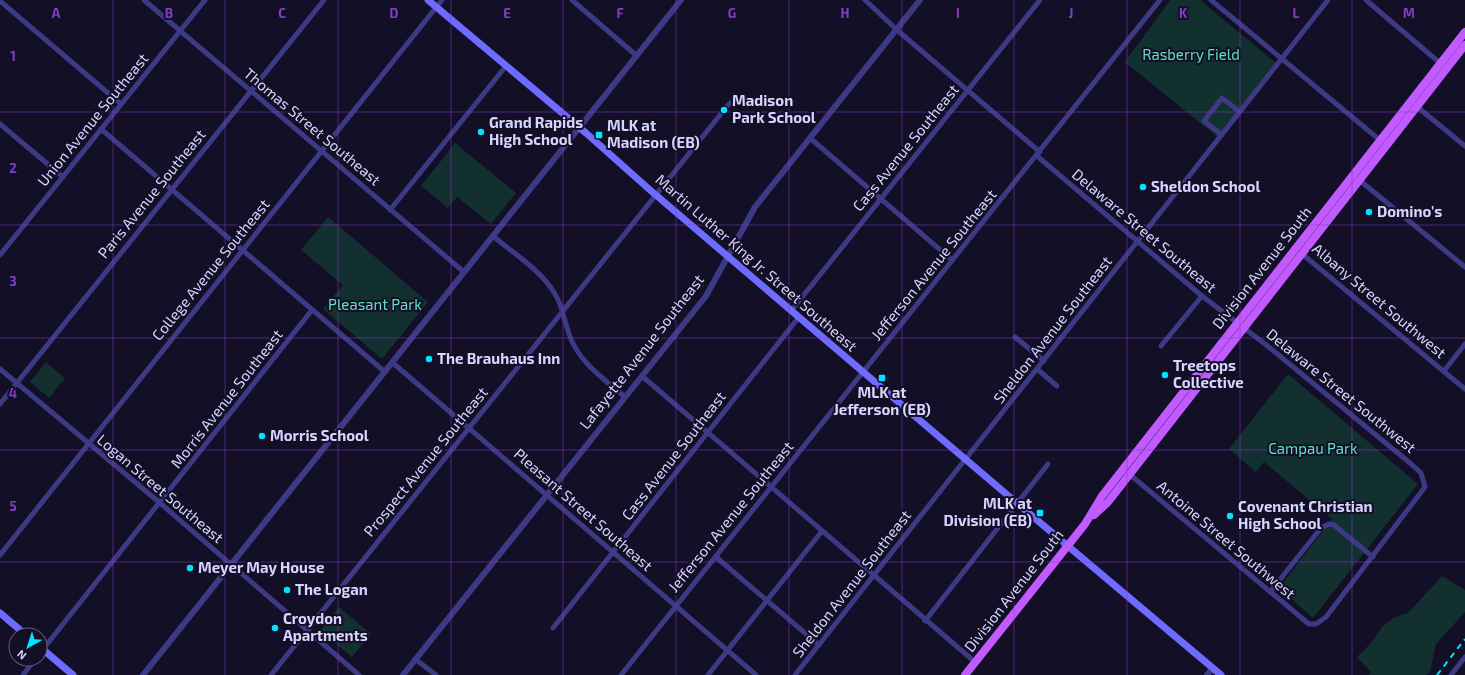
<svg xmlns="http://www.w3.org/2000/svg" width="1465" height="675" font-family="'Exo 2',sans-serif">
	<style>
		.green { fill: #12302f }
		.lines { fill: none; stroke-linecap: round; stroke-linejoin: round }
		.minor { stroke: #3d3a85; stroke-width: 5 }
		.tertiary { stroke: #3d3a85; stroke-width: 6 }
		.secondary { stroke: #6f6bff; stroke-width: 7 }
		.primary { stroke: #c25bff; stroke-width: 8 }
		.rail { stroke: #00e5ff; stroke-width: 2; stroke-dasharray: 6 5; stroke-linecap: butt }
		.grid { fill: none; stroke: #843dc5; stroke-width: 1; stroke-opacity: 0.55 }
		.poi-dot { fill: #00e5ff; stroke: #130f26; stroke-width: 1.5 }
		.labels { text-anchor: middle; stroke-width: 4; stroke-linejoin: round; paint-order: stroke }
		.park-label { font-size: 15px; fill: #5fe0c0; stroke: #130f26 }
		.poi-label { font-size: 15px; font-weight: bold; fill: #d9d4ff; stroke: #130f26; text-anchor: start }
		.street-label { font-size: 15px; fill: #d9d4ff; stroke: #130f26 }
		.grid-label { font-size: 13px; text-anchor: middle; font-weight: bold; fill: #843dc5; stroke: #130f26; stroke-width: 4; stroke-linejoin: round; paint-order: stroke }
	</style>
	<rect width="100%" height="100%" fill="#130f26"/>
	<g class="green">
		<polygon points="1170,0 1200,0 1277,64 1220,139 1125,62"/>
		<polygon points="455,143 516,193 491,224 457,197 448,208 421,186"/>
		<polygon points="328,217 428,302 382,359 323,309 343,285 301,250"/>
		<polygon points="46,362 65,378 49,398 30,382"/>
		<polygon points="1288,374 1418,484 1313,618 1279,588 1332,519 1264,462 1256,472 1229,449"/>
		<polygon points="1442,576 1465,590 1465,612 1436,644 1430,672 1426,675 1368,675 1371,672 1357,657 1372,642 1382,627 1392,619 1409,612"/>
		<polygon points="339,607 371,634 352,657 320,631"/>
	</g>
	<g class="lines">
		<g class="minor">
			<polyline points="144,0 464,272"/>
			<polyline points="572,0 637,56"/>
			<polyline points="865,0 897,30 1040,152"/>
			<polyline points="1211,0 1381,141"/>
			<polyline points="1366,0 1440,63"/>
			<polyline points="0,1 121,104"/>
			<polyline points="1415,105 1465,146"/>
			<polyline points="0,124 63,177"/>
			<polyline points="101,129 385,372"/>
			<polyline points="1222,135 1204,121 1222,98 1240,112"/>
			<polyline points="810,138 952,260"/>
			<polyline points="1037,156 1202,296 1265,344 1410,463 1421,473 1425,487 1326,617 1316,624 1309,624 1123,469"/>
			<polyline points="1358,179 1465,267"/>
			<polyline points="390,210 506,66"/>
			<path d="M493,236C514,254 541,270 555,294C563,307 564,320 569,334C579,363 603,378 625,397"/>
			<polyline points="1301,253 1465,389"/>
			<polyline points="0,255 205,0"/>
			<polyline points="791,311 1040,0"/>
			<polyline points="1015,337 1044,361"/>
			<polyline points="1161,346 1202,296"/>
			<polyline points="393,363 756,675"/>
			<polyline points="0,369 160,503 359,675"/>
			<polyline points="1037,369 1057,386"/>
			<polyline points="1444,371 1465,344"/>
			<polyline points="642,376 975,662"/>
			<polyline points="0,404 324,0"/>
			<polyline points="0,555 442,0"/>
			<polyline points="716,557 819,645"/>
			<polyline points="1270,592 1321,528 1329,524 1334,525 1373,557"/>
			<polyline points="925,621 1048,464"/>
			<polyline points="553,628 799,317"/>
			<polyline points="40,653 312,310"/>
			<polyline points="415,659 436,675"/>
			<polyline points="23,675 35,659"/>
			<polyline points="271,675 728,105 737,98"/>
			<polyline points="621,675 1160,0"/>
			<polyline points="708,675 822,531"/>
			<polyline points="795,675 1328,0"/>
			<polyline points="1451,675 1465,657"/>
		</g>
		<g class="tertiary">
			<polyline points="143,675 681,0"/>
			<polyline points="403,675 706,296 755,207 920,0"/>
			<polyline points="1207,675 1213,668"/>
		</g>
		<g class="secondary">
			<polyline points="428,0 586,133 650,190 1018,504 1221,675"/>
			<polyline points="0,613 26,635"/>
			<polyline points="40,647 73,675"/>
		</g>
		<g class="primary">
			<polyline points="1094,515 1108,502 1465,45"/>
			<polyline points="965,675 1085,524 1102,496 1465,32"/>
		</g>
		<polyline class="rail" points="1437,675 1465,639"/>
	</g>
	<path class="grid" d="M113,0V675M225,0V675M338,0V675M451,0V675M563,0V675M676,0V675M789,0V675M902,0V675M1014,0V675M1127,0V675M1240,0V675M1352,0V675M0,112H1465M0,225H1465M0,338H1465M0,450H1465M0,562H1465"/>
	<g class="poi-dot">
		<circle cx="724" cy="110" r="4"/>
		<circle cx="481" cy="132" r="4"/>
		<rect x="595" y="131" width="8" height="8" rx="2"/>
		<circle cx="1143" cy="187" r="4"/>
		<circle cx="1369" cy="212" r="4"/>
		<circle cx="429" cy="359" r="4"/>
		<circle cx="1165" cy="375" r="4"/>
		<rect x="878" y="374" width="8" height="8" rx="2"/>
		<circle cx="262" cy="436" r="4"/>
		<rect x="1036" y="509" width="8" height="8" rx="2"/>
		<circle cx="1230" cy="516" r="4"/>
		<circle cx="190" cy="568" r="4"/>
		<circle cx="287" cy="590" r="4"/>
		<circle cx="275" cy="628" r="4"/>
	</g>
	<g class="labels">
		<g class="park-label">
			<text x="1191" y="60">Rasberry Field</text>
			<text x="375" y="310">Pleasant Park</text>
			<text x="1313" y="454">Campau Park</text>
		</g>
		<g class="poi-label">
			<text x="732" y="106">Madison<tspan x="732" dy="17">Park School</tspan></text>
			<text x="489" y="128">Grand Rapids<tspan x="489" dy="17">High School</tspan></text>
			<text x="607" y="131">MLK at<tspan x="607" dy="17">Madison (EB)</tspan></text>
			<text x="1151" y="192">Sheldon School</text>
			<text x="1377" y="217">Domino's</text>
			<text x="437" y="364">The Brauhaus Inn</text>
			<text x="1173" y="371">Treetops<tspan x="1173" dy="17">Collective</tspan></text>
			<text x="882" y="398" text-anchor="middle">MLK at<tspan x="882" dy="17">Jefferson (EB)</tspan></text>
			<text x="270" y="441">Morris School</text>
			<text x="1032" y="509" text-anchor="end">MLK at<tspan x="1032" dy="17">Division (EB)</tspan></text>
			<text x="1238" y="512">Covenant Christian<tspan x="1238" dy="17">High School</tspan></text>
			<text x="198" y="573">Meyer May House</text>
			<text x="295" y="595">The Logan</text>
			<text x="283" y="624">Croydon<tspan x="283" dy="17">Apartments</tspan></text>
		</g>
		<g class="street-label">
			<text transform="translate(93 120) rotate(-51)" y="5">Union Avenue Southeast</text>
			<text transform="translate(312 127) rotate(40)" y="5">Thomas Street Southeast</text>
			<text transform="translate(906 148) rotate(-51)" y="5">Cass Avenue Southeast</text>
			<text transform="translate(152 194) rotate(-51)" y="5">Paris Avenue Southeast</text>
			<text transform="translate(1144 231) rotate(40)" y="5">Delaware Street Southeast</text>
			<text transform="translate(756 263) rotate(41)" y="5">Martin Luther King Jr. Street Southeast</text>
			<text transform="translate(934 265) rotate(-51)" y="5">Jefferson Avenue Southeast</text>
			<text transform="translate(1262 268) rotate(-52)" y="5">Division Avenue South</text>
			<text transform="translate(211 270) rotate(-51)" y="5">College Avenue Southeast</text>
			<text transform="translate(1379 301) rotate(40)" y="5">Albany Street Southwest</text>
			<text transform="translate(1053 330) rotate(-52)" y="5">Sheldon Avenue Southeast</text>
			<text transform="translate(642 352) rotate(-52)" y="5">Lafayette Avenue Southeast</text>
			<text transform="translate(1341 391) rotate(39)" y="5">Delaware Street Southwest</text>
			<text transform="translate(227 399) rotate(-52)" y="5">Morris Avenue Southeast</text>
			<text transform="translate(674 456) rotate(-52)" y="5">Cass Avenue Southeast</text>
			<text transform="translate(426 462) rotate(-51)" y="5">Prospect Avenue Southeast</text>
			<text transform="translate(160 489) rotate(40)" y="5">Logan Street Southeast</text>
			<text transform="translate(583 510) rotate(41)" y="5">Pleasant Street Southeast</text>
			<text transform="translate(731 517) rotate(-51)" y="5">Jefferson Avenue Southeast</text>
			<text transform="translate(1226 540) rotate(40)" y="5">Antoine Street Southwest</text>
			<text transform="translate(852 584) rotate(-52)" y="5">Sheldon Avenue Southeast</text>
			<text transform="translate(1014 591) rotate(-52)" y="5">Division Avenue South</text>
		</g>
	</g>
	<g class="grid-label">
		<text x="56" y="18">A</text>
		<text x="169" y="18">B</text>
		<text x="282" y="18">C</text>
		<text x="394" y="18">D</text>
		<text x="507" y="18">E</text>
		<text x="620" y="18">F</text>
		<text x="732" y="18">G</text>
		<text x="845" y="18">H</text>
		<text x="958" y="18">I</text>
		<text x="1071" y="18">J</text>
		<text x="1183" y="18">K</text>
		<text x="1296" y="18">L</text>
		<text x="1409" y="18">M</text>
		<text x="13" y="61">1</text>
		<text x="13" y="173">2</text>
		<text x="13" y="286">3</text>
		<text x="13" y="398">4</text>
		<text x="13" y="511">5</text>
	</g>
	<g transform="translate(28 647) rotate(219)"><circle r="19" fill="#130f26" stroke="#625e7d"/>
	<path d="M0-3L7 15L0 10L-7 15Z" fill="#00e5ff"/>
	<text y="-6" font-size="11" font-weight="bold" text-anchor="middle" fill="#d9d4ff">N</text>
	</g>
</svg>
